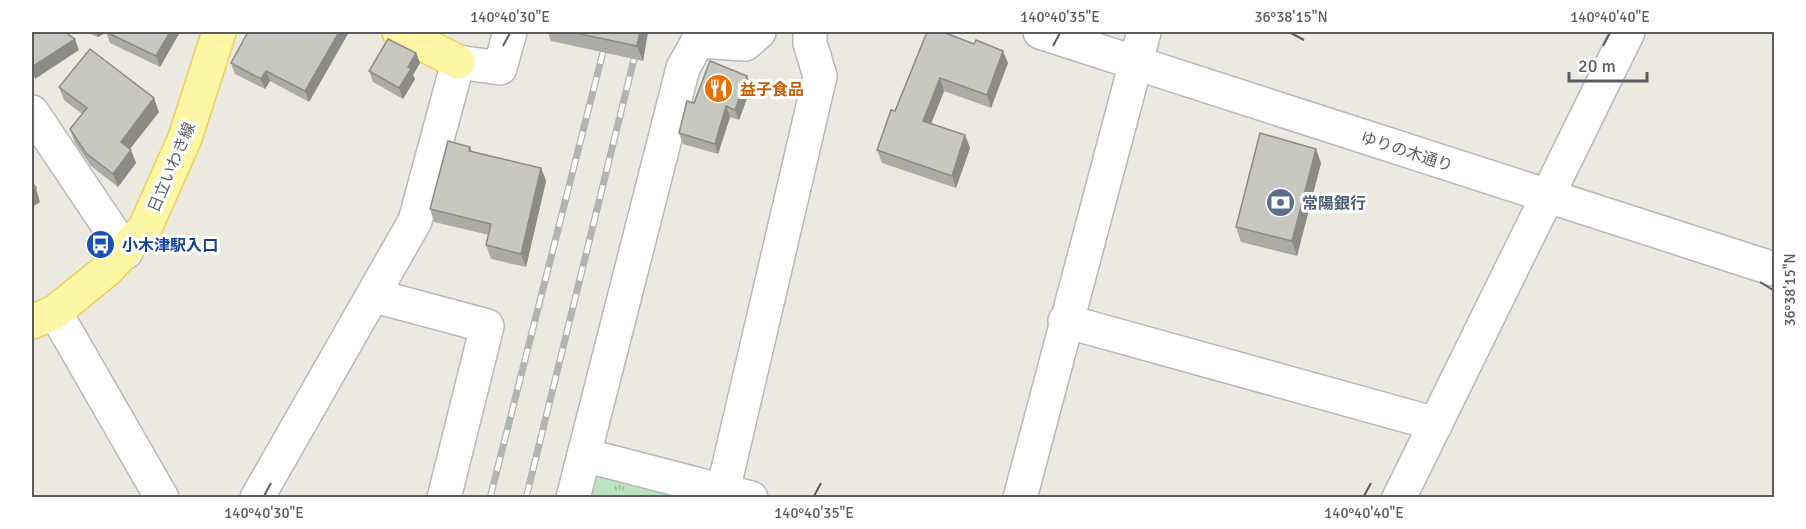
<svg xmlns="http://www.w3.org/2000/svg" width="1806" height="529" font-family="Signika,'Noto Sans JP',sans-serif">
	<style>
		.park { fill: url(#park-tufts) }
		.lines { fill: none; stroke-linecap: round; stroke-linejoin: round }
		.minor-casing { stroke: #b6b8bd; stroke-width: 36 }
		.major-casing { stroke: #edd158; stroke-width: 36 }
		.minor { stroke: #fff; stroke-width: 33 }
		.major { stroke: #fdf6a5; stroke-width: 33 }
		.rail-casing { stroke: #b2b3b3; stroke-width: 7 }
		.rail { stroke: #fff; stroke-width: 4.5; stroke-dasharray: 14; stroke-linecap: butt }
		.wall { fill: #acaba5 }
		.shaded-wall { fill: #8c8b86 }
		.building { fill: #c8c7c0; stroke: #8c8b86; stroke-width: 1.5 }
		.ticks { fill: none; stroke: #595c61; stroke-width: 2 }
		.labels { text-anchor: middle; stroke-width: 6; stroke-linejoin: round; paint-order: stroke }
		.food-label { font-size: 16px; font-weight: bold; fill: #c56008; stroke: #fff; text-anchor: start }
		.street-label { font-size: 16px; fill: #595c61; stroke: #fff }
		.service-label { font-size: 16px; font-weight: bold; fill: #4e5e75; stroke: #fff; text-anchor: start }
		.transit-label { font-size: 16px; font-weight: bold; fill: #164399; stroke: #fff; text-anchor: start }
		.neatline { fill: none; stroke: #595c61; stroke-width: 2 }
		.ticks-label { font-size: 15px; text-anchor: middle; fill: #595c61 }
	</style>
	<defs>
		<pattern id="park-tufts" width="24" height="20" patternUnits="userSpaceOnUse" patternTransform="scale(1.5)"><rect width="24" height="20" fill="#bde3c0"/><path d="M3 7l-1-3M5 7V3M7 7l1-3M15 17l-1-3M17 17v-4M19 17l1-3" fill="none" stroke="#9dbb9f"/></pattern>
	</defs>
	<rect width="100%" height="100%" fill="#eceae0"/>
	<polygon class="park" points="599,468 701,498 584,498"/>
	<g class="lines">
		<defs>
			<g id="minor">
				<polyline points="1040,32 1774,269"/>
				<polyline points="32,112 126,252"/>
				<polyline points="375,296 487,326 444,498"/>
				<polyline points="55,312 162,498"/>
				<polyline points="1065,321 1436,424"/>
				<polyline points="584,455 723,491 724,498"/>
				<polyline points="257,498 415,221 458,62 500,68 510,32"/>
				<polyline points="573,498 683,68 698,41 745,44 759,32"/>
				<polyline points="751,498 723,491 820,76 810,43 810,32"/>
				<polyline points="1020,498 1144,32"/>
				<polyline points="1399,498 1628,32"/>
			</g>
			<g id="major">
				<polyline points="399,32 458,62"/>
				<polyline points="32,322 55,312 108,269 145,228 185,138 219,32"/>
			</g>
		</defs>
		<use href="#minor" class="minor-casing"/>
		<use href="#major" class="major-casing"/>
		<use href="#minor" class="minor"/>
		<use href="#major" class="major"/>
		<defs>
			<g id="rail">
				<polyline points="490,498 603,52"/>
				<polyline points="526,498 634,59"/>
			</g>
		</defs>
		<use href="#rail" class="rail-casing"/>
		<use href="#rail" class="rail"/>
	</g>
	<g class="wall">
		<polygon points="86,32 180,32 160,67 110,43 106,32 98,37"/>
		<polygon points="248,32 349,32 309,102 270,81 265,89 235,74 231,63"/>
		<polygon points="548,32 648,32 643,61 551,41"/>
		<polygon points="974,44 1008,63 991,108 944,91 931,124 965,135 970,148 956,188 882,163 877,150 895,111"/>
		<polygon points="416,53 420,63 413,75 415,79 403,99 373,82 369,71"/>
		<polygon points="747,76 751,87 739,120 730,117 718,154 683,144 679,133"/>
		<polygon points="59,87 159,112 130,149 136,163 118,187 91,166 75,143 70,129 82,114 64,100"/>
		<polygon points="470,147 472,151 541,168 546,181 526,267 491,259 486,245 489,235 434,222 430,209"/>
		<polygon points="1321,163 1297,256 1241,242 1236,227"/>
	</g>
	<g class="shaded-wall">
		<polygon points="96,32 107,32 98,37"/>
		<polygon points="170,32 180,32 160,67 156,56"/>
		<polygon points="339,32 349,32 309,102 305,91"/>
		<polygon points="640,32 648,32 643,61 637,46"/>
		<polygon points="75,39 79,50 35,79 32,70 32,67"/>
		<polygon points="1003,51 1008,63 991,108 987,95"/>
		<polygon points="416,53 420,63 413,75 415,79 403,99 399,88 408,67"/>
		<polygon points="266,71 270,81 265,89 261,79"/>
		<polygon points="747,76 751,87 739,120 735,110"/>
		<polygon points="940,78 944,91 927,134 923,121"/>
		<polygon points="154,98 159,112 125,155 121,142"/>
		<polygon points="726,106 730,117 718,154 715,144"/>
		<polygon points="965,135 970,148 956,188 952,176"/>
		<polygon points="1316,149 1321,163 1297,256 1292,241"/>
		<polygon points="131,150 136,163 118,187 113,174"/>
		<polygon points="541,168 546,181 526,267 521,254"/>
		<polygon points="36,188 40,202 32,207 32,191"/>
	</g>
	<g class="building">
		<polygon points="32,32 65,32 75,39 32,67"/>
		<polygon points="106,32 170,32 156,56"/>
		<polygon points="248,32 339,32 305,91 266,71 261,79 231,63"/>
		<polygon points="571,32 640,32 637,46"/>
		<polygon points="927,32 943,32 974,44 976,40 1003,51 987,95 940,78 923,121 965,135 952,176 877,150 891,110 895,111"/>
		<polygon points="388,39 416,53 408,67 411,69 399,88 369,71"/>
		<polygon points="90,49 154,98 121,142 131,150 113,174 86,153 70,129 87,108 59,87"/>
		<polygon points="710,61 747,76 735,110 726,106 715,144 679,133 687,101 694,103"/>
		<polygon points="1260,133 1316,149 1292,241 1236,227"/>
		<polygon points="448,141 470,147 469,151 541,168 521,254 486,245 491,224 430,209"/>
		<polygon points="32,182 36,188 32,191"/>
	</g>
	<path class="ticks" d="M1291,33L1304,40M503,46L510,33M1053,46L1060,33M1603,46L1610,33M1760,282L1773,290M264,496L271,483M814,496L821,483M1364,496L1371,483"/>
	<defs>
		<symbol id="restaurant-disc" viewBox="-11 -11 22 22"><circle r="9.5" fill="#e8710a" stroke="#fff"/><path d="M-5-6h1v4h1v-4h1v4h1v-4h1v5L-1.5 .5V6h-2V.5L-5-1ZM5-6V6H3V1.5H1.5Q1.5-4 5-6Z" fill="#fff"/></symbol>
		<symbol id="bank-disc" viewBox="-11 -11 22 22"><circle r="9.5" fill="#5c6f8a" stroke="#fff"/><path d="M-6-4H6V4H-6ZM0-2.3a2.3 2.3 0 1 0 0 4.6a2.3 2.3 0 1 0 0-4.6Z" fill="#fff"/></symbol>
		<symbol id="bus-disc" viewBox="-11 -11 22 22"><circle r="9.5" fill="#1a4fb4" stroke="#fff"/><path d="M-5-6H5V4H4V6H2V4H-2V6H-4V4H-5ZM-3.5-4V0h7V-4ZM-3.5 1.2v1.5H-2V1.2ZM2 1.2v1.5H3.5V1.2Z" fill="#fff"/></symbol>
	</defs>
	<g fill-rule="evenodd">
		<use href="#restaurant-disc" x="702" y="72" width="33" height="33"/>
		<use href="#bank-disc" x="1264" y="186" width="33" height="33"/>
		<use href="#bus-disc" x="84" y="228" width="33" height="33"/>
	</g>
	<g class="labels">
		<g class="food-label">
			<text x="740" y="95">益子食品</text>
		</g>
		<g class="street-label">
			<text transform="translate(1407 151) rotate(18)" y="6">ゆりの木通り</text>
			<text transform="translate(171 167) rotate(-67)" y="6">日立いわき線</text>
		</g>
		<g class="service-label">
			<text x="1302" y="209">常陽銀行</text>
		</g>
		<g class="transit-label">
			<text x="122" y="251">小木津駅入口</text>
		</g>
	</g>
	<rect width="1806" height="529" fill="none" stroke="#ffffff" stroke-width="66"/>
	<path d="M1569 72v9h78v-9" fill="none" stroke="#595c61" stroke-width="3"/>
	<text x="1578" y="72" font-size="18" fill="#595c61" stroke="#ffffff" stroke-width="4.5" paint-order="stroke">20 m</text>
	<rect x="33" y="33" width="1740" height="463" class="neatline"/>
	<g class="ticks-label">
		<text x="510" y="22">140°40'30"E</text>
		<text x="1060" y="22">140°40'35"E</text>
		<text x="1291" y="22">36°38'15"N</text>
		<text x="1610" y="22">140°40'40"E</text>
		<text transform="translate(1790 290) rotate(-90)" y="5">36°38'15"N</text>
		<text x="264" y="518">140°40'30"E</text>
		<text x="814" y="518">140°40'35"E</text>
		<text x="1364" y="518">140°40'40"E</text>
	</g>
</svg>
